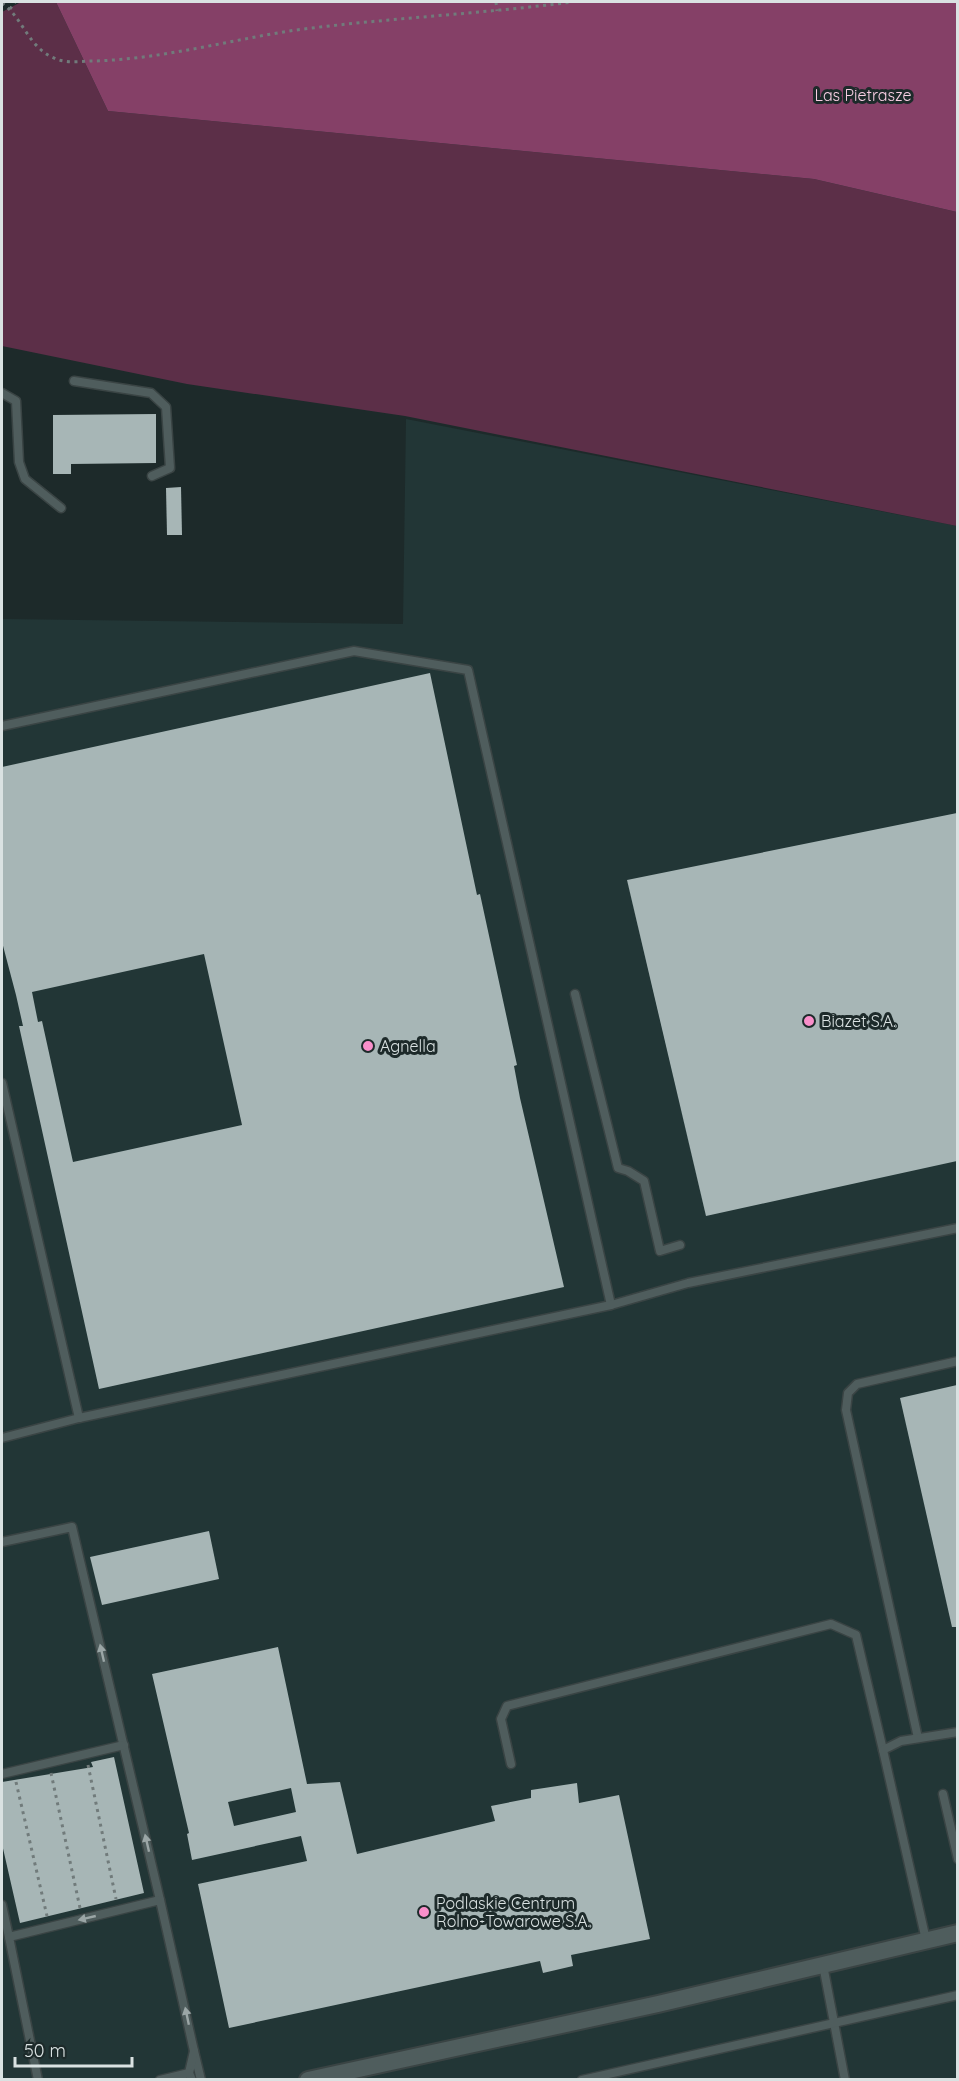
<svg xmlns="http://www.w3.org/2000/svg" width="959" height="2081" font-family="Quicksand,sans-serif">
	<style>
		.built { fill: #223636 }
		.green { fill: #5c2f48 }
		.forest { fill: #854067 }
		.building { fill: #a7b6b6; fill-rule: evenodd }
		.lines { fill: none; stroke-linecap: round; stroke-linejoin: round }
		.service-casing { stroke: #3a4444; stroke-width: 11 }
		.minor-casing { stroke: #3a4444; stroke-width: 20 }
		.path { stroke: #717b7b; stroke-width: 3; stroke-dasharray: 3 4.5; stroke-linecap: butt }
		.service { stroke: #4f5d5d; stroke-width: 8 }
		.minor { stroke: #4f5d5d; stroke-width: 16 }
		.oneway { fill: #9ba6a6 }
		.poi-dot { fill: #f98fca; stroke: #1d2a2a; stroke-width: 2 }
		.labels { text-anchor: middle; stroke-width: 6; stroke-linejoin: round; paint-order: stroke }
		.park-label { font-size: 16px; fill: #f9cfe4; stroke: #1d2a2a }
		.poi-label { font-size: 16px; fill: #dae2e2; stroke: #1d2a2a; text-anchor: start }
	</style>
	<rect width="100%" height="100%" fill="#1d2a2a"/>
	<polygon class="built" points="406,419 957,526 957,2079 2,2080 2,619 403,624"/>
	<polygon class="green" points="21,2 56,2 108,111 814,179 957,212 957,526 405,416 187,384 2,346 2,12"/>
	<polygon class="forest" points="56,2 957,2 957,212 814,179 108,111"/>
	<g class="building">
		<polygon points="156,414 156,463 71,464 71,474 53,474 53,415"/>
		<polygon points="181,487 182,535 167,535 166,488"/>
		<path d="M430,673L477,895L480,894L517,1065L514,1066L520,1098L564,1287L99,1389L19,1026H23L16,995L2,942V767ZM204,954L242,1125L73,1162L42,1021L38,1022L32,992Z"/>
		<polygon points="957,813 957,1161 706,1216 627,880"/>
		<polygon points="957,1385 957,1627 952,1627 900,1398"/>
		<polygon points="209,1531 219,1579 102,1605 90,1557"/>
		<path d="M278,1647L307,1784L340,1782L357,1854L495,1821L491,1806L531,1798V1790L577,1783L579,1803L619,1795L650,1939L571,1955L573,1966L543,1973L540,1961L229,2028L198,1884L307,1861L301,1836L192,1860L187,1834L189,1833L152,1674ZM291,1788L296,1812L234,1826L228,1802Z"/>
		<polygon points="114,1757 144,1893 20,1923 2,1844 2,1782 93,1767 91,1762"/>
	</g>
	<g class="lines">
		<defs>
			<g id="service">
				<polyline points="74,381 151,393 166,407 170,468 152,476"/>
				<polyline points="2,393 16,401 19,462 25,479 61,508"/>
				<polyline points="2,726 354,651 468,670 611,1305"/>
				<polyline points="575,994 618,1168 628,1171 644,1181 660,1251 680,1245"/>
				<polyline points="2,1083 79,1418"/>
				<polyline points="2,1438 79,1418 611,1305 688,1283 958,1228"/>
				<polyline points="2,1542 72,1527 160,1900"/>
				<polyline points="918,1738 846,1410 848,1393 857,1384 958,1361"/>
				<polyline points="511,1764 501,1719 507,1706 831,1624 856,1635 883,1750"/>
				<polyline points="2,1774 124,1745"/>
				<polyline points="943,1794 958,1859"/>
				<polyline points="2,1905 9,1937"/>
				<polyline points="926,1940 883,1750 901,1741 958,1732"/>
				<polyline points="823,1965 845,2080"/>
				<polyline points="194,2051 201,2080"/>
				<polyline points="38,2080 9,1937 160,1900 194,2051 189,2073 192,2080"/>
				<polyline points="160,2080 189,2073"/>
				<polyline points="582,2080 958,1995"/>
			</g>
			<polyline id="minor" points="308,2080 658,2004 958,1933"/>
		</defs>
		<use href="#service" class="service-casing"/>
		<use href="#minor" class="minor-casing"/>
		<g class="path">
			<polyline points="496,2 497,11"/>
			<path d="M2,3C23,18 28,47 54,58C66,64 81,61 94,61C163,59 229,40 296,30C388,18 480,14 572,2"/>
			<polyline points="10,9 15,2"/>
			<polyline points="88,1765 116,1899"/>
			<polyline points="51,1773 80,1908"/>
			<polyline points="16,1782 47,1916"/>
		</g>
		<use href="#service" class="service"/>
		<use href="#minor" class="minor"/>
	</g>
	<defs><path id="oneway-solid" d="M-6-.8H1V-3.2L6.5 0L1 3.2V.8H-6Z" transform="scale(1.5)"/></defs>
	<g class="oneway">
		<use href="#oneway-solid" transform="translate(102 1653) rotate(-103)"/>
		<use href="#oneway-solid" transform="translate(147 1843) rotate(-103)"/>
		<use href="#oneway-solid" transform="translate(87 1918) rotate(167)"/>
		<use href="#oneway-solid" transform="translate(187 2016) rotate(-102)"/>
	</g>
	<g class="poi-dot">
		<circle cx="809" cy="1021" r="6"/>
		<circle cx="368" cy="1046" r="6"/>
		<circle cx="424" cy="1912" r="6"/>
	</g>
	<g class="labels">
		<g class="park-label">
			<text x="863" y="101">Las Pietrasze</text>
		</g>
		<g class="poi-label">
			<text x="821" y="1027">Biazet S.A.</text>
			<text x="380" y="1052">Agnella</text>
			<text x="436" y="1909">Podlaskie Centrum<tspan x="436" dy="18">Rolno-Towarowe S.A.</tspan></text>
		</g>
	</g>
	<rect width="959" height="2081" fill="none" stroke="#dae2e2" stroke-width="6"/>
	<path d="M15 2057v9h117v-9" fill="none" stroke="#dae2e2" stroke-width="3"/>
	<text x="24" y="2057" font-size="18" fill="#dae2e2" stroke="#1d2a2a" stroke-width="4.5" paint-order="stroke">50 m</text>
</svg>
